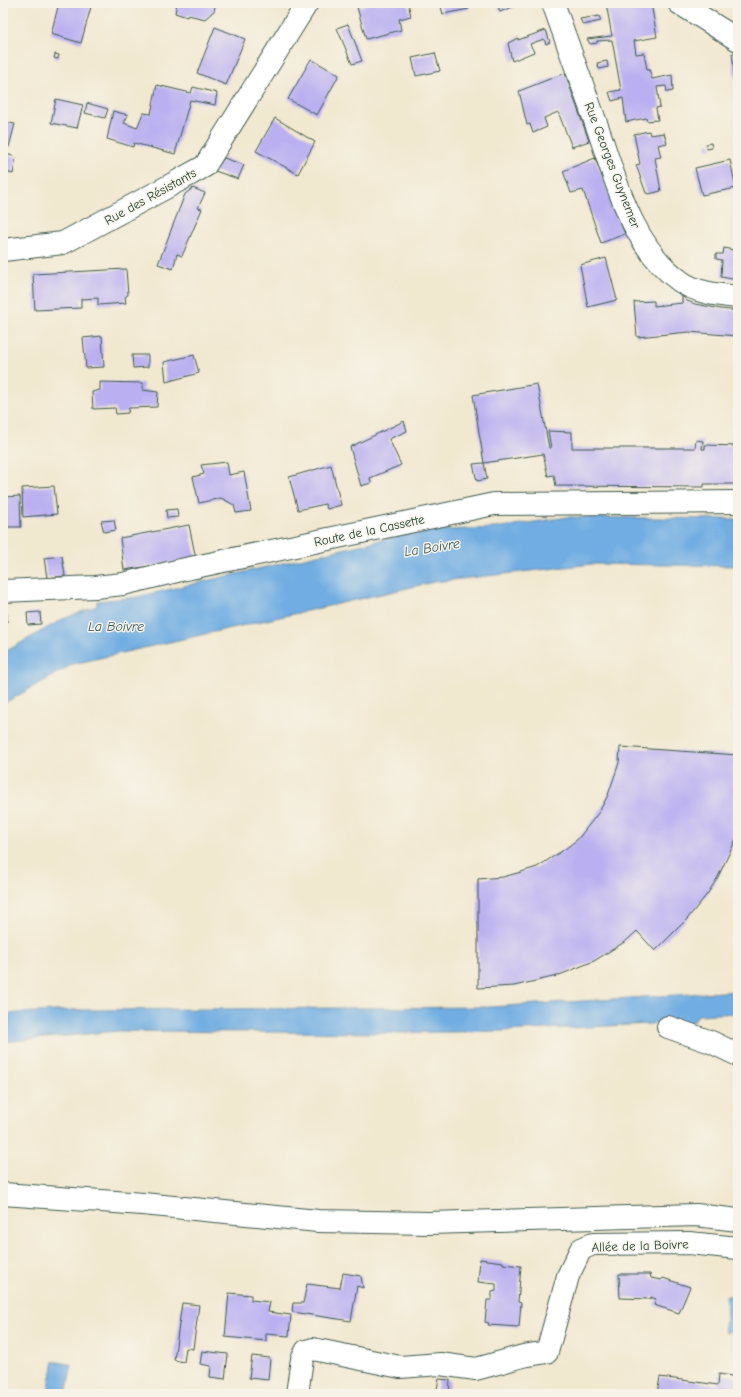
<svg xmlns="http://www.w3.org/2000/svg" width="741" height="1397" font-family="'Comic Neue',sans-serif">
	<style>
		.water { fill: #71ade2; stroke: #48758b }
		.building { fill: #bab0f1 }
		.lines { fill: none; stroke-linecap: round; stroke-linejoin: round }
		.minor-casing { stroke: #3e574b; stroke-width: 24 }
		.tertiary-casing { stroke: #3e574b; stroke-width: 24 }
		.minor { stroke: #fff; stroke-width: 22 }
		.tertiary { stroke: #fff; stroke-width: 22 }
		.labels { text-anchor: middle; stroke-width: 3; stroke-linejoin: round; paint-order: stroke }
		.street-label { font-size: 13px; fill: #1f3d34; stroke: #f7f3e8 }
		.water-label { font-size: 14px; font-style: italic; fill: #345960; stroke: #f7f3e8 }
	</style>
	<rect width="100%" height="100%" fill="#f7f3e8"/>
	<filter id="ink" filterUnits="userSpaceOnUse"><feTurbulence type="fractalNoise" baseFrequency=".025" numOctaves="2"/><feDisplacementMap in="SourceGraphic" scale="8" xChannelSelector="R" yChannelSelector="G"/><feConvolveMatrix kernelMatrix="1 2 1 2 8 2 1 2 1" color-interpolation-filters="sRGB"/></filter>
	<filter id="wash" filterUnits="userSpaceOnUse"><feTurbulence type="fractalNoise" baseFrequency=".012" numOctaves="4" result="noise"/><feDisplacementMap in="SourceGraphic" scale="16" xChannelSelector="R" yChannelSelector="G"/><feGaussianBlur stdDeviation="0.9" result="paint"/><feColorMatrix in="noise" values="0 0 0 0 0 0 0 0 0 0 0 0 0 0 0 0 0 1.4 0 .05"/><feComposite in="paint" operator="in"/></filter>
	<g filter="url(#wash)">
		<rect width="100%" height="100%" fill="#f1e8d0"/>
		<g class="water">
			<polygon points="567,517 738,519 738,566 592,564 434,582 73,664 3,704 3,653 63,619 97,606 97,601 137,597 420,531 495,528"/>
			<polygon points="738,991 738,1013 698,1015 693,1022 503,1031 391,1033 117,1031 3,1042 3,1014 74,1010 490,1007"/>
			<polygon points="726,1296 738,1296 738,1328 726,1333 725,1332 724,1324 727,1320"/>
			<polygon points="54,1361 72,1365 66,1394 48,1393"/>
		</g>
		<g id="blocks">
			<g class="building">
				<polygon points="59,3 92,3 81,43 51,34"/>
				<polygon points="177,3 216,3 214,11 205,19 188,15 187,17 175,13"/>
				<polygon points="373,3 408,3 411,16 399,19 401,30 366,39 357,7"/>
				<polygon points="440,3 468,3 469,9 443,14"/>
				<polygon points="497,3 523,3 500,12"/>
				<polygon points="606,3 651,3 657,37 634,41 636,54 644,53 647,70 649,69 652,79 672,75 673,91 667,92 666,86 657,87 660,107 656,108 658,120 647,121 646,118 626,122 623,98 612,101 609,92 621,90 612,40 597,41 597,43 590,44 587,39 612,36"/>
				<polygon points="599,16 601,21 583,25 580,19"/>
				<polygon points="348,24 362,61 352,64 337,28"/>
				<polygon points="215,27 245,39 226,85 197,73"/>
				<polygon points="546,30 550,42 546,44 544,39 530,44 534,52 512,61 508,43 518,38 518,40"/>
				<polygon points="435,53 440,71 416,76 412,58"/>
				<polygon points="732,53 738,57 738,79 735,79"/>
				<polygon points="55,54 59,55 58,59 54,58"/>
				<polygon points="311,59 339,75 317,115 288,99"/>
				<polygon points="607,61 608,67 599,69 597,63"/>
				<polygon points="565,73 589,141 572,147 558,112 544,118 547,127 533,133 530,124 527,125 519,91"/>
				<polygon points="157,85 191,93 193,87 217,93 215,105 190,100 175,154 134,143 133,147 107,139 113,111 128,115 124,123 137,128 143,113 151,114"/>
				<polygon points="56,99 83,105 77,128 51,123"/>
				<polygon points="87,103 108,109 105,118 85,113"/>
				<polygon points="275,118 315,142 298,174 256,151"/>
				<polygon points="3,122 15,124 9,147 3,146"/>
				<polygon points="649,131 650,135 664,133 667,143 658,145 661,157 655,158 661,191 649,194 646,193 636,165 640,164 634,134"/>
				<polygon points="711,143 712,148 707,149 706,144"/>
				<polygon points="3,153 16,157 13,174 6,172 3,183"/>
				<polygon points="224,158 244,165 238,179 215,171"/>
				<polygon points="595,158 625,234 601,243 583,190 571,193 563,171"/>
				<polygon points="730,160 736,188 702,195 695,168"/>
				<polygon points="193,188 205,193 198,208 202,209 182,256 177,254 173,269 158,264 185,194"/>
				<polygon points="724,248 738,251 738,280 721,277 722,260 716,259 716,254 723,254"/>
				<polygon points="606,258 617,300 588,307 580,265"/>
				<polygon points="126,269 128,295 125,297 126,303 98,305 98,298 81,299 81,308 35,310 33,274"/>
				<polygon points="682,296 687,301 695,304 721,309 738,311 738,336 689,332 637,337 634,302 654,301 654,306 682,303"/>
				<polygon points="102,336 104,367 86,368 83,338"/>
				<polygon points="132,355 148,355 148,367 133,368"/>
				<polygon points="194,355 199,373 166,382 164,362"/>
				<polygon points="100,382 143,383 143,390 158,392 157,407 129,408 128,413 116,414 115,408 93,409 92,392 100,390"/>
				<polygon points="537,384 549,448 551,448 548,431 572,432 572,448 695,448 696,440 703,441 702,449 705,449 705,445 738,446 738,484 704,484 704,487 556,486 554,475 548,476 543,454 484,463 487,479 477,481 473,464 484,463 473,395"/>
				<polygon points="404,421 407,431 389,439 401,465 370,478 371,483 361,486 350,447"/>
				<polygon points="227,462 229,475 244,472 251,511 236,513 234,505 221,498 199,503 193,477 204,474 201,465"/>
				<polygon points="331,465 341,505 327,509 325,504 298,510 289,477"/>
				<polygon points="54,486 57,514 23,517 22,488"/>
				<polygon points="20,496 21,527 3,527 3,497"/>
				<polygon points="177,509 178,517 167,518 166,510"/>
				<polygon points="114,520 116,530 104,532 101,521"/>
				<polygon points="189,525 196,559 124,570 120,538"/>
				<polygon points="62,556 65,576 47,578 44,558"/>
				<polygon points="40,612 41,624 28,625 27,613"/>
				<polygon points="7,614 7,622 3,622 3,615"/>
				<polygon points="620,747 738,755 738,835 718,877 708,893 688,918 655,951 637,931 626,941 594,961 557,976 514,986 478,988 478,879 503,877 521,872 537,867 565,849 578,839 599,812 608,795 619,763"/>
				<polygon points="480,1259 503,1262 503,1264 521,1266 518,1302 521,1303 519,1327 488,1325 489,1323 485,1322 487,1300 492,1300 492,1292 496,1291 496,1284 478,1282"/>
				<polygon points="343,1273 361,1276 363,1288 357,1286 351,1321 292,1312 293,1303 303,1303 307,1284 340,1288"/>
				<polygon points="619,1274 650,1274 651,1278 661,1280 663,1278 690,1287 679,1313 654,1305 656,1299 651,1297 650,1299 620,1298"/>
				<polygon points="229,1293 251,1295 251,1300 270,1302 268,1312 291,1315 289,1336 266,1334 266,1341 225,1337"/>
				<polygon points="182,1303 199,1305 193,1349 186,1348 184,1362 174,1360"/>
				<polygon points="202,1351 228,1354 225,1379 210,1377 211,1366 200,1364"/>
				<polygon points="252,1356 270,1358 268,1380 249,1378"/>
				<polygon points="719,1374 738,1377 738,1394 657,1394 660,1377 718,1385"/>
				<polygon points="439,1379 450,1380 449,1394 436,1394"/>
			</g>
		</g>
	</g>
	<g filter="url(#ink)">
		<use href="#blocks" fill-opacity="0" stroke="#3e574b" stroke-width="1"/>
		<g class="lines">
			<defs>
				<g id="minor">
					<polyline points="679,3 738,40"/>
					<polyline points="3,250 63,243 169,186 205,166 307,3"/>
					<polyline points="668,1027 711,1042 738,1055"/>
					<polyline points="3,1194 143,1204 318,1221 429,1223 696,1215 738,1220"/>
					<polyline points="297,1394 302,1359 306,1351 313,1349 400,1367 440,1364 476,1369 523,1356 547,1352 568,1276 581,1249 593,1244 689,1243 738,1248"/>
				</g>
				<g id="tertiary">
					<path d="M553,3C568,44 582,85 597,126C616,180 631,246 680,281C696,293 719,295 738,297"/>
					<polyline points="3,591 95,587 123,584 181,570 494,504 738,502"/>
				</g>
			</defs>
			<use href="#minor" class="minor-casing"/>
			<use href="#tertiary" class="tertiary-casing"/>
			<use href="#minor" class="minor"/>
			<use href="#tertiary" class="tertiary"/>
		</g>
	</g>
	<g class="labels">
		<g class="street-label">
			<text transform="translate(613 165) rotate(69)" y="5">Rue Georges Guynemer</text>
			<text transform="translate(150 196) rotate(-29)" y="5">Rue des Résistants</text>
			<text transform="translate(369 530) rotate(-12)" y="5">Route de la Cassette</text>
			<text transform="translate(640 1245) rotate(-2)" y="5">Allée de la Boivre</text>
		</g>
		<g class="water-label">
			<text transform="translate(432 547) rotate(-9)" y="5">La Boivre</text>
			<text x="116" y="631">La Boivre</text>
		</g>
	</g>
	<rect width="741" height="1397" fill="none" stroke="#f7f3e8" stroke-width="16"/>
</svg>
